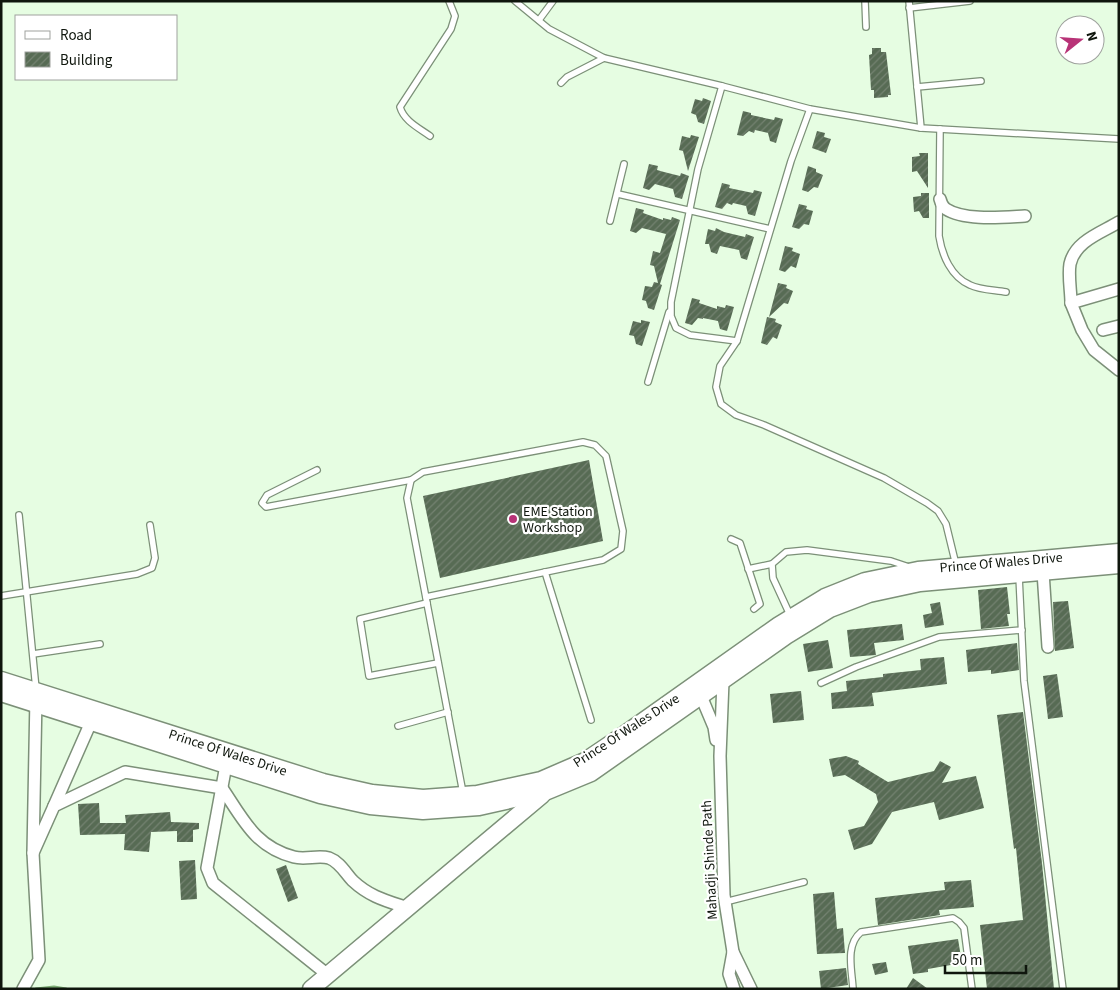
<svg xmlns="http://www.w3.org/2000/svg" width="1120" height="990" font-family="'Source Sans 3',sans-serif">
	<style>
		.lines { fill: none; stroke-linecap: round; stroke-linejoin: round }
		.stream { stroke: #7dad75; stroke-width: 3 }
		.building { fill: url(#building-hatch) }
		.lane-casing { stroke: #7c9078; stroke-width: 8 }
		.street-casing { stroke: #7c9078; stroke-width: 14 }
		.secondary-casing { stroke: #7c9078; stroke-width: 19 }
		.lane { stroke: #fff; stroke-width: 5.5 }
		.street { stroke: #fff; stroke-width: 11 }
		.secondary { stroke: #fff; stroke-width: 16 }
		.poi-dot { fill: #b83377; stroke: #fff; stroke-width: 2 }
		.labels { text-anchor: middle; stroke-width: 4.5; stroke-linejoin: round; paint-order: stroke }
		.poi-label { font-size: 14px; fill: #0f160d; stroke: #fff; text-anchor: start }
		.street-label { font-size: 14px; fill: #0f160d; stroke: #fff }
	</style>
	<defs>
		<pattern id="building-hatch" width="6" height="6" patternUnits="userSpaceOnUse" patternTransform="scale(1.25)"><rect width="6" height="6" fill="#576b54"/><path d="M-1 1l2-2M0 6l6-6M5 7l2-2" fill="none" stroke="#748271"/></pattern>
	</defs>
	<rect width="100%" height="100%" fill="#e6fde2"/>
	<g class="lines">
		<polyline class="stream" points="36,989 54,987 66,989"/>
	</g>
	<g class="building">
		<polygon points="872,48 881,48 881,52 886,52 891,95 888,95 888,97 874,98 874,90 871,90 869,55 872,54"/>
		<polygon points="703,98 711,101 704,124 698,122 696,115 691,113 695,99 702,101"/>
		<polygon points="743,111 751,113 751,115 774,120 775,117 783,119 776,143 770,141 768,133 755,130 754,133 749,131 743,136 737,135"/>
		<polygon points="817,131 825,133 824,137 831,139 826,153 812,148"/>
		<polygon points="691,135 699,137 688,171 683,151 679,150 682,136 690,138"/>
		<polygon points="919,153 928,153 928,188 917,171 912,172 912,157 920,156"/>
		<polygon points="649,164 658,166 657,170 664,172 680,176 681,173 689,176 682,199 675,197 673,189 655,184 649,190 643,188"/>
		<polygon points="808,166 816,169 816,172 823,175 818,188 814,187 808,192 802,190"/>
		<polygon points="722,183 730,185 729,188 753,193 754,190 762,192 755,216 748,214 746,206 733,203 732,205 727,203 722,209 715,207"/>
		<polygon points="921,193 929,193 929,218 923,218 919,211 914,212 913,197 921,196"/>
		<polygon points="799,204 807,206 806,209 813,211 809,225 804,224 799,229 792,227"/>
		<polygon points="636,208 644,210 643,213 663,220 663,218 671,220 672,217 680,220 660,284 662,285 654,310 648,308 646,301 642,300 645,286 652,287 654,282 658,283 654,266 650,265 653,251 660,253 666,234 642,228 636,233 630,231"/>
		<polygon points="716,228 724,232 745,237 746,234 754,237 747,260 741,258 739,250 720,246 717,254 711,252 709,244 705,244 708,229 715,231"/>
		<polygon points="785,246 793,248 792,251 800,254 796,268 791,266 785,272 779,270"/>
		<polygon points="778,283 787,285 786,288 793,291 788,304 784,303 769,317"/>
		<polygon points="692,298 700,300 699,303 717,309 717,306 725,308 726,305 734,307 727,331 720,329 718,321 703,318 703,319 698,318 692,325 685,323"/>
		<polygon points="767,317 776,319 775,322 782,325 777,339 773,337 767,345 761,343"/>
		<polygon points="641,320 650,322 642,346 636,344 634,336 629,335 633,321 641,323"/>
		<polygon points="589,460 603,541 440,578 423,496"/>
		<polygon points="1007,587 1010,614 1007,614 1009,626 981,629 978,590"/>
		<polygon points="1068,601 1074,648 1055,651 1053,602"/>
		<polygon points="940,602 944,625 925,628 923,615 932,613 930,604"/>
		<polygon points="902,624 904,640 874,643 876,655 850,657 847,630"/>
		<polygon points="828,640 833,668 808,672 803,644"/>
		<polygon points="1017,643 1019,670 991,674 991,670 968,672 966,650"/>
		<polygon points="944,657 947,684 872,693 874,706 832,709 831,693 847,691 846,681 883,677 883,674 921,670 920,659"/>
		<polygon points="1057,674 1063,717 1048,719 1043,676"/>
		<polygon points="801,691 804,720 773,723 770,694"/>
		<polygon points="1023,712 1042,863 1054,989 987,989 980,925 1023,920 1016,848 1014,849 997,715"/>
		<polygon points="846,756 859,761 858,764 888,782 934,771 940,761 951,767 942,783 976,776 984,808 939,820 934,802 892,812 872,844 854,850 848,830 864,826 878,802 876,794 845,775 833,777 829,759"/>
		<polygon points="99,803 100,823 126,823 125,815 170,812 171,822 199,823 199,829 193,830 193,842 177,842 177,831 151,832 149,852 124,850 125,834 80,835 78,804"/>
		<polygon points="195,860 197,899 181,900 179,861"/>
		<polygon points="286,865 298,898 288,902 276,869"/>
		<polygon points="971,880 974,907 939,910 940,915 878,925 875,898 945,890 944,882"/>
		<polygon points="834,892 837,929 843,928 845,953 817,954 813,894"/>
		<polygon points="958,939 962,963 928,969 928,972 913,974 908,946"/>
		<polygon points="886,962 888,972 875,975 872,964"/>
		<polygon points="846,968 848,985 821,989 819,971"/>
		<polygon points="913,978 928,989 906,989"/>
	</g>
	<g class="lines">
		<defs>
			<g id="lane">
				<polyline points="515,1 549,29 604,58 722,86 810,109 921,128 1119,139"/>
				<polyline points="865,1 866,27"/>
				<polyline points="909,1 921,128"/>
				<polyline points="909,8 970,1"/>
				<polyline points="539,20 553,1"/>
				<polyline points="561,83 567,77 604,58"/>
				<polyline points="722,86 698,169 671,302 671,316 676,328 690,335 737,341"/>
				<polyline points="917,87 981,81"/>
				<polyline points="810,109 791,161 737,341 720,366 716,387 721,404 736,415 764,425 884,478 927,503 938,511 946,524 956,565"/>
				<path d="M940,129L939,236C942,255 951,277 970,285C980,290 995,290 1006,292"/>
				<path d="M430,136C419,128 404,121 400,107L451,29L455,16L449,1"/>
				<polyline points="618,194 770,229"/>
				<polyline points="610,221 624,164"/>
				<polyline points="648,382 669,312"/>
				<polyline points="317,470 267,495 262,503 266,507 411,480 423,472 583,442 595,445 606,456 623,531 621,549 603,560 426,597"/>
				<polyline points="411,480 407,498 463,793"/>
				<polyline points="19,515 36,689"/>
				<polyline points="731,539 740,543 760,604 754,609"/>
				<polyline points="748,569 772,564"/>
				<polyline points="545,572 591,720"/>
				<polyline points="1019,576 1024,681 1063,989"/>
				<polyline points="1,596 137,574 152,568 155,558 150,525"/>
				<polyline points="427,603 360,619 369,676 438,663"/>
				<polyline points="790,615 773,578 772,564 786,552 807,550 891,561 909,567"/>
				<polyline points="33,654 100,644"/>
				<polyline points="821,683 856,667 939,637 1022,630"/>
				<polyline points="398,726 448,712"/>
				<polyline points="725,902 804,882"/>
				<path d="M853,989C852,970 845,945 861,932L953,918L959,922L964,928L972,989"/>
			</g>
			<g id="street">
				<path d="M940,199C941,203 943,207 946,209C964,221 1004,217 1025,216"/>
				<polyline points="1119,289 1071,303 1082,330 1094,350 1119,370"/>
				<path d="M1071,303C1071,291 1068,276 1070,264C1075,241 1101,233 1119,222"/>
				<polyline points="1103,330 1119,326"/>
				<polyline points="1043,572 1048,647"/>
				<polyline points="721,676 723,681 720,756 724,895 733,952 751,989"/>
				<polyline points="698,689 714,727 716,740"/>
				<polyline points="226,765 207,868 213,883 328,975"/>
				<polyline points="54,806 91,722"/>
				<path d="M33,853L54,806L125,772L222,788C243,819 255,847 294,857C305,860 318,855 329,858C340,862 346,874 353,881C370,897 387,901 408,908"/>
				<polyline points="733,952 729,974 734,989"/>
				<polyline points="23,989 39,960 33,853 36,697"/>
			</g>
			<g id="secondary">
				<polyline points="1,680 323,782 372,793 423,798 477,794 541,780 585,761 625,734 779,625 825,597 865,581 918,570 1119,552"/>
				<polyline points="1,693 320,795 370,806 423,811 479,807 545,792 591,773 786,636 830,609 869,594 920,583 1119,565"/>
				<polyline points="311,989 542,795"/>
			</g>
		</defs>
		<use href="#lane" class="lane-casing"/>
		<use href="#street" class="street-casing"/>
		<use href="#secondary" class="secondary-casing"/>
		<use href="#lane" class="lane"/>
		<use href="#street" class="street"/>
		<use href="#secondary" class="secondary"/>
	</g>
	<circle class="poi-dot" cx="513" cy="519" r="5"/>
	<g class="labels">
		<g class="poi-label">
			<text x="523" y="516">EME Station<tspan x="523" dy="16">Workshop</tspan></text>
		</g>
		<g class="street-label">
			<text transform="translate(1001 562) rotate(-5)" y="5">Prince Of Wales Drive</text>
			<text transform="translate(626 730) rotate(-33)" y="5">Prince Of Wales Drive</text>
			<text transform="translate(228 752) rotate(18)" y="5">Prince Of Wales Drive</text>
			<text transform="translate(709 860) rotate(-93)" y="5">Mahadji Shinde Path</text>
		</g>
	</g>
	<rect width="1120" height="990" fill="none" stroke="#0f160d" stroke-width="5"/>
	<rect x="15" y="15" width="162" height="65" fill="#ffffff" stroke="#9fa29e"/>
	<rect x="25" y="31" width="25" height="8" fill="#ffffff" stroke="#9fa29e"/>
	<text x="60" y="40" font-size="15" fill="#0f160d">Road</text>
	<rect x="25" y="52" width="25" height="15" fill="url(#building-hatch)" stroke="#9fa29e"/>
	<text x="60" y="65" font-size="15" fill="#0f160d">Building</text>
	<g transform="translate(1080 40) rotate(73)"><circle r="24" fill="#ffffff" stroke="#9fa29e"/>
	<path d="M0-4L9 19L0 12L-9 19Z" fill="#b83377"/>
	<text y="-8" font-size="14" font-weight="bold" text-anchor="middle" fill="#0f160d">N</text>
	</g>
	<path d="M945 965v8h81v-8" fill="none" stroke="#0f160d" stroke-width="2.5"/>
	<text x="952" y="965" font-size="15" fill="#0f160d" stroke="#ffffff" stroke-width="4" paint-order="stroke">50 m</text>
</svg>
